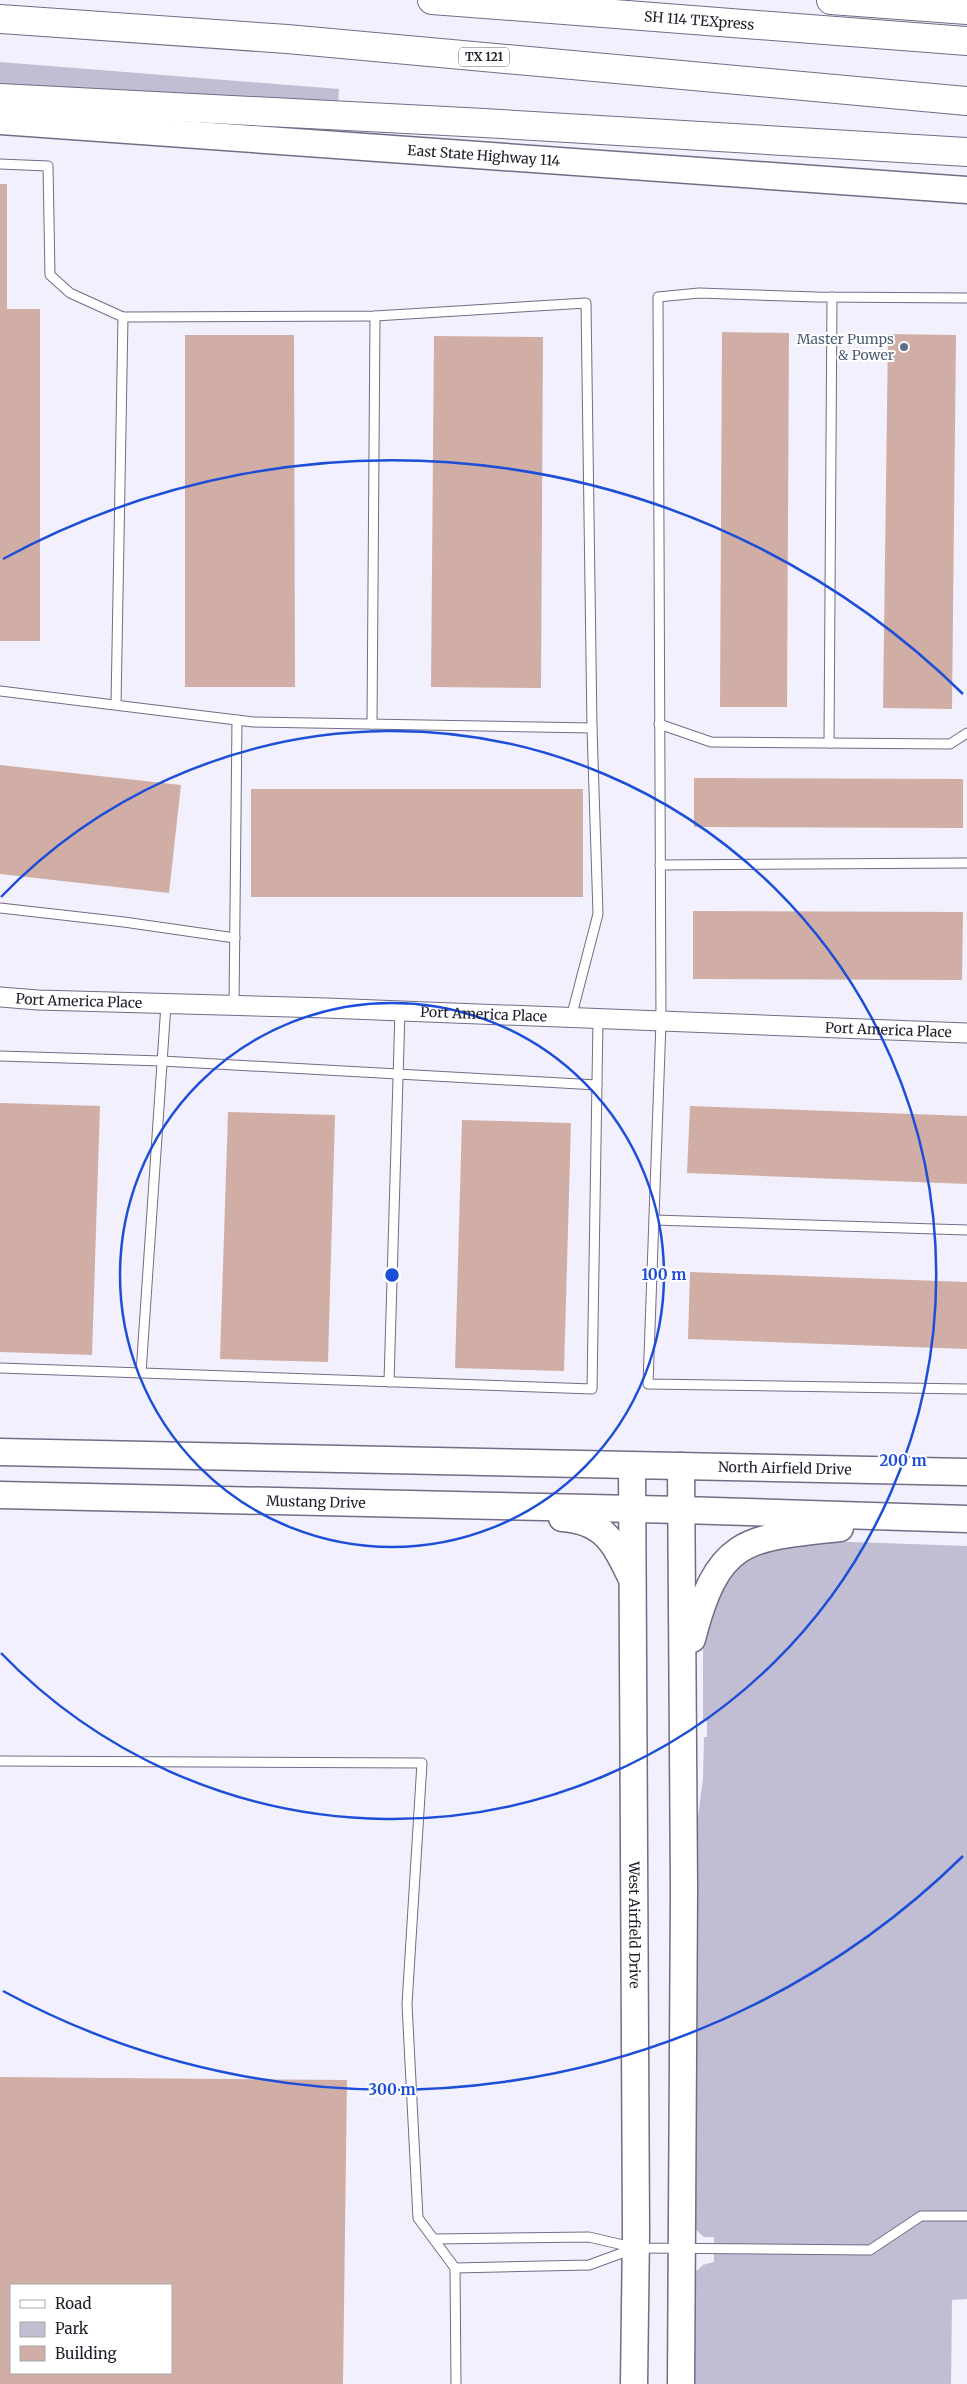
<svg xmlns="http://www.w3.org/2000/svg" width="967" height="2384" font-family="Merriweather,serif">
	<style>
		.green { fill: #c1bdd3 }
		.building { fill: #d0aea5; fill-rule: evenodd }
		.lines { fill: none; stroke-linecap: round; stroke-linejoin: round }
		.lane-casing { stroke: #726c86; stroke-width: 11 }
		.street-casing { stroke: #726c86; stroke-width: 21 }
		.secondary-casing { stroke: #726c86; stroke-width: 29 }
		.highway-casing { stroke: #726c86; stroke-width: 30 }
		.lane { stroke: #fff; stroke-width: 9 }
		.street { stroke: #fff; stroke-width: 19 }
		.secondary { stroke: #fff; stroke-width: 26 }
		.highway { stroke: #fff; stroke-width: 28 }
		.ring { fill: none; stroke: #1d4ed8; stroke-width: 2.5 }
		.service-dot { fill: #5c6f8a; stroke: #fff; stroke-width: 2 }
		.labels { text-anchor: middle; stroke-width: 4; stroke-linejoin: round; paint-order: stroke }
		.shield { fill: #fff; stroke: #64636b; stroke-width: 1 }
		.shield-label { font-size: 12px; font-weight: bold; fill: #22202b }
		.street-label { font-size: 14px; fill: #22202b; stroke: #fff }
		.service-label { font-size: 14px; fill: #4e5e75; stroke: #fff; text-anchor: end }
		.centre { fill: #1d4ed8; stroke: #fff; stroke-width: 2.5 }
		.ring-label { font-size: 15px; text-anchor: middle; font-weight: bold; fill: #1d4ed8; stroke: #fff; stroke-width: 4; stroke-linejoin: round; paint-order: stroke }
	</style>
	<rect width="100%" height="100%" fill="#f2f0fc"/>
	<g class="green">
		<polygon points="0,62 339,89 338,105 0,90"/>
		<polygon points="796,1540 967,1546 967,2299 952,2300 951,2384 691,2384 694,2273 703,2265 714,2262 714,2237 704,2237 695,2229 695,1841 703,1778 704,1737 707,1737 707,1721 703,1721 703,1631 711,1604 736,1569 756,1553"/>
	</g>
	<g class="building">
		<polygon points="0,184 7,184 7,309 40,309 40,641 0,641"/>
		<polygon points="722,332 789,333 787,707 720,707"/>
		<polygon points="888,334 956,335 952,709 883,708"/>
		<polygon points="185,335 294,335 295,687 185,687"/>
		<polygon points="434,336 543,337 541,688 431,687"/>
		<polygon points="0,765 181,785 169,893 0,874"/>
		<polygon points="694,778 963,779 963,828 694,827"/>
		<rect x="251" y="789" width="332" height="108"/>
		<polygon points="693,911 963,912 962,980 693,979"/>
		<polygon points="0,1103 100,1106 92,1355 0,1352"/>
		<polygon points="690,1106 967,1116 967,1184 687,1173"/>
		<polygon points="228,1112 335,1115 328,1362 220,1359"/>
		<polygon points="462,1120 571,1123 564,1371 455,1368"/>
		<polygon points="690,1272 967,1282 967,1349 688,1339"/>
		<path d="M0,2077L347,2080L343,2384H0ZM11,2285H171V2373H11Z"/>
	</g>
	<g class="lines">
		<defs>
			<g id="lane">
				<polyline points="0,164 48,166 50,275 70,293 123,317"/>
				<polyline points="967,298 817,297 699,293 658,297 661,1022 648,1384 967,1389"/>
				<polyline points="0,691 253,722 592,728 586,303 375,316 123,317 116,705"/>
				<polyline points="372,724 375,316"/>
				<polyline points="659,724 711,742 950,744 967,733"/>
				<polyline points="829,743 832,297"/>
				<polyline points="660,865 967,863"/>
				<polyline points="0,908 124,922 235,938"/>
				<polyline points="234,1006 237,720"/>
				<polyline points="571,1018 598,914 592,728"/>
				<polyline points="0,1056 162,1061 597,1085"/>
				<polyline points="654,1220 967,1230"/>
				<polyline points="0,1368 592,1389 598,1020"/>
				<polyline points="141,1373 166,1004"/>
				<polyline points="389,1382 400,1011"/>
				<polyline points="0,1761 422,1763 407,2004 418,2218 455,2268 456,2384"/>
				<polyline points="434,2239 589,2237 636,2248 870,2250 921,2216 967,2216"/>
				<polyline points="455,2268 589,2265 633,2249"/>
			</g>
			<g id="street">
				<path id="s1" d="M0,997L38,1000L326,1008L967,1033"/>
			</g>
			<g id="secondary">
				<path id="s2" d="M0,121L967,190"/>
				<path id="s3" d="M0,1452L967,1472"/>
				<path id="s4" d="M632,1466L636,2233L634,2384"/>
				<path id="s5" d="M0,1495L682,1510L967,1519"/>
				<path d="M562,1518C604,1521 614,1542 631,1577"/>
				<path d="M692,1639C718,1539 743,1538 840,1528"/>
				<polyline points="681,2384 684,1889 681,1466"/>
			</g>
			<g id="highway">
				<path id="s6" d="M432,0L967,41"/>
				<polyline points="831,0 967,10"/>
				<polyline points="0,19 287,39 967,101"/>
				<polyline points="0,98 484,123 967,152"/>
			</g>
		</defs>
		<use href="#lane" class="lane-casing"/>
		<use href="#street" class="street-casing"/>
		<use href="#secondary" class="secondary-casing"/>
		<use href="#highway" class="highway-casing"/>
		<use href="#lane" class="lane"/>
		<use href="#street" class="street"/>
		<use href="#secondary" class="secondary"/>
		<use href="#highway" class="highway"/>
	</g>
	<g class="ring">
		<circle cx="392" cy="1275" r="272"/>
		<path d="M1 897A544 544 0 1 1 1 1653"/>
		<path d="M963 1856A815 815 0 0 1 3 1991M3 559A815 815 0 0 1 963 694"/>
	</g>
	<circle class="service-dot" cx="904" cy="347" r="5"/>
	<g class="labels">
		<rect class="shield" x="459" y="47.5" width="50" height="19" rx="4"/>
		<g class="shield-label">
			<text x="484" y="61">TX 121</text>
		</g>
		<g class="street-label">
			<text dy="5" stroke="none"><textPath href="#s6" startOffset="268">SH 114 TEXpress</textPath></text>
			<text dy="5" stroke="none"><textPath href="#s2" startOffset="485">East State Highway 114</textPath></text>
			<text dy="5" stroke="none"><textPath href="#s1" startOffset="79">Port America Place</textPath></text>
			<text dy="5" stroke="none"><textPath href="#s1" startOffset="484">Port America Place</textPath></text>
			<text dy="5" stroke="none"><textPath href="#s1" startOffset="889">Port America Place</textPath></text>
			<text dy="5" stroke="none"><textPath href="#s3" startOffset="785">North Airfield Drive</textPath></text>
			<text dy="5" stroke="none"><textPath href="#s5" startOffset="316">Mustang Drive</textPath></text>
			<text dy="5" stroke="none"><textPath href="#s4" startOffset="459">West Airfield Drive</textPath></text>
		</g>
		<g class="service-label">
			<text x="894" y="344">Master Pumps<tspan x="894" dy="16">&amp; Power</tspan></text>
		</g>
	</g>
	<circle cx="392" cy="1275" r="8" class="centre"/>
	<g class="ring-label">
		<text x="664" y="1280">100 m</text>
		<text x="903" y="1466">200 m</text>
		<text x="392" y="2095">300 m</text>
	</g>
	<rect x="10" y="2284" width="162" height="90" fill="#ffffff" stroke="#a7a6aa"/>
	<rect x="20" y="2300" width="25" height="8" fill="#ffffff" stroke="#a7a6aa"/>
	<text x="55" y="2309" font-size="15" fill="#22202b">Road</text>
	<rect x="20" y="2322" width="25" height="15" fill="#c1bdd3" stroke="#a7a6aa"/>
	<text x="55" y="2334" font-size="15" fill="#22202b">Park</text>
	<rect x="20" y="2346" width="25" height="15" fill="#d0aea5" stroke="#a7a6aa"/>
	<text x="55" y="2359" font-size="15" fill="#22202b">Building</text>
</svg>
